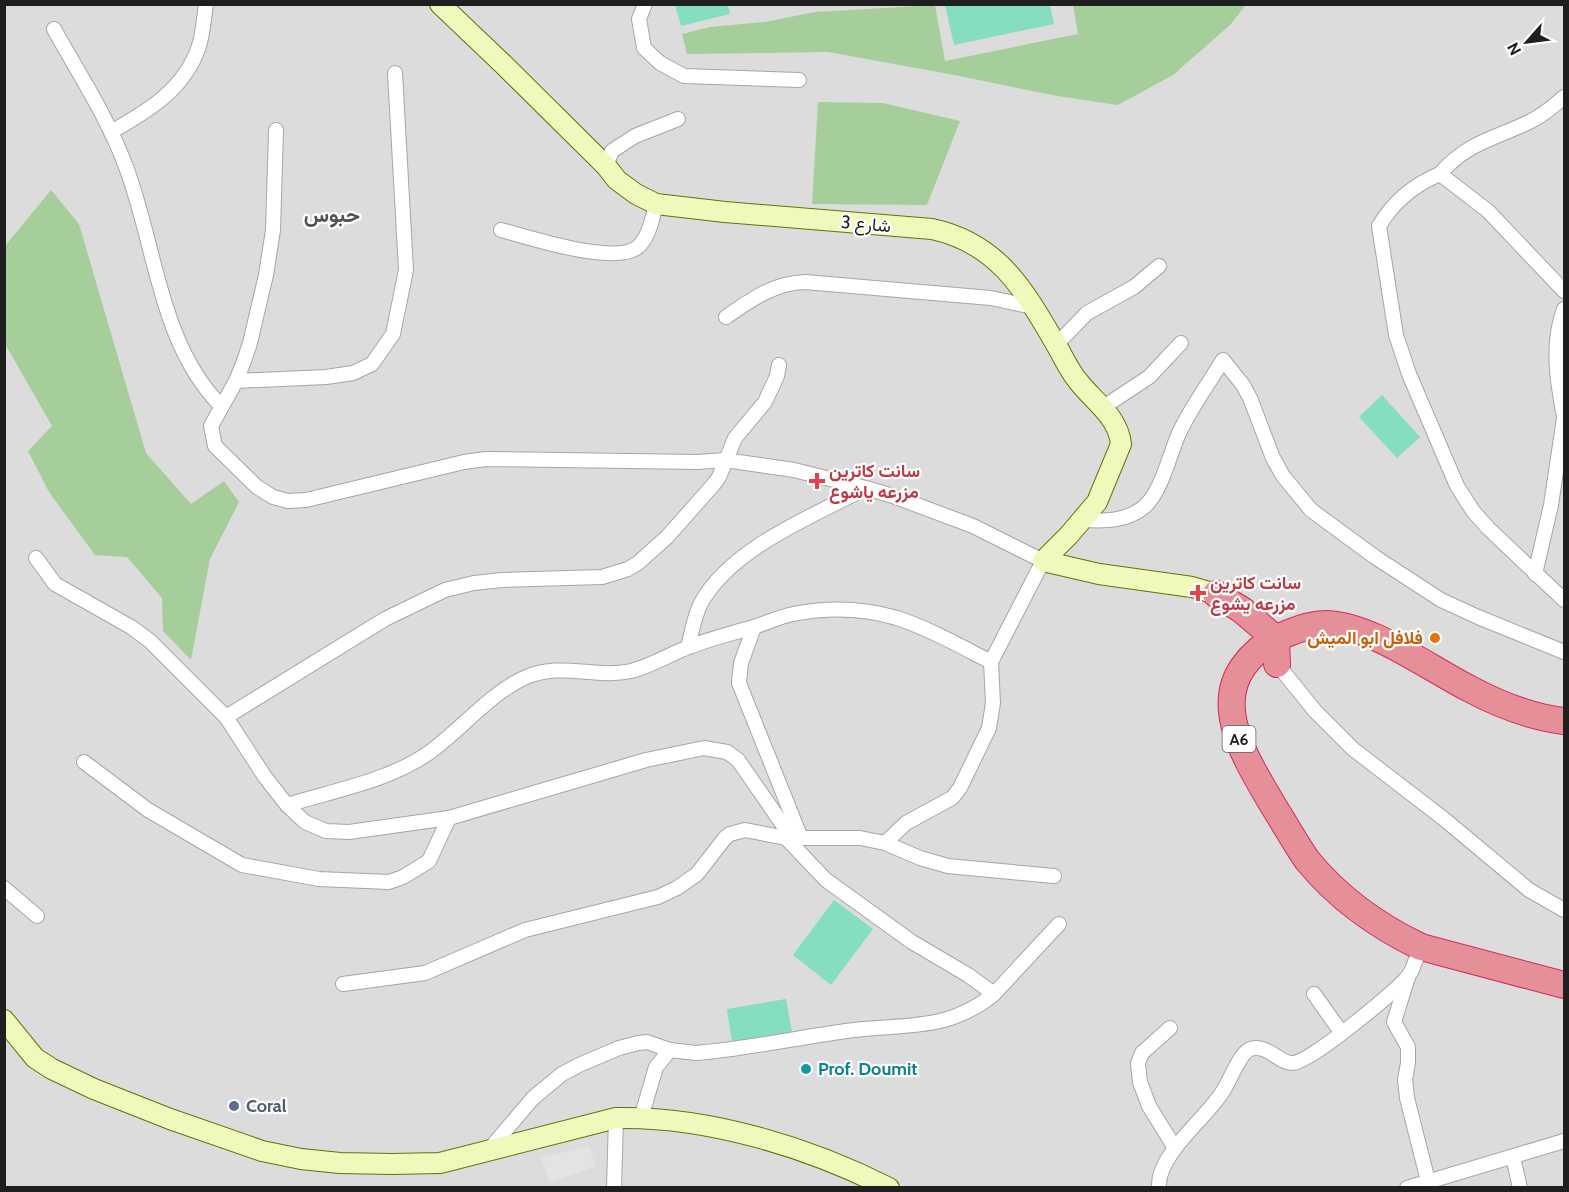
<svg xmlns="http://www.w3.org/2000/svg" width="1569" height="1192" font-family="Cabin,Vazirmatn,sans-serif">
	<style>
		.residential { fill: #dddcdc }
		.forest { fill: #a6ce9b }
		.pitch { fill: #85ddc2 }
		.parking { fill: #e3e3e3 }
		.lines { fill: none; stroke-linecap: round; stroke-linejoin: round }
		.street-casing { stroke: #a6a6a6; stroke-width: 16 }
		.secondary-casing { stroke: #607407; stroke-width: 22 }
		.highway-casing { stroke: #d72957; stroke-width: 28 }
		.street { stroke: #fff; stroke-width: 14 }
		.secondary { stroke: #f0f8bb; stroke-width: 20 }
		.highway { stroke: #e58f98; stroke-width: 26 }
		.health-dot { fill: #e0444e; stroke: #fff; stroke-width: 2 }
		.food-dot { fill: #e8710a; stroke: #fff; stroke-width: 2 }
		.culture-dot { fill: #0f9aa8; stroke: #fff; stroke-width: 2 }
		.service-dot { fill: #5c6f8a; stroke: #fff; stroke-width: 2 }
		.labels { text-anchor: middle; stroke-width: 4.5; stroke-linejoin: round; paint-order: stroke }
		.shield { fill: #fff; stroke: #626262; stroke-width: 1.5 }
		.shield-label { font-size: 16px; font-weight: bold; fill: #1f1f1f }
		.street-label { font-size: 18px; fill: #1f1f1f; stroke: #fff }
		.health-label { font-size: 18px; font-weight: bold; fill: #be3a42; stroke: #fff; text-anchor: start }
		.food-label { font-size: 18px; font-weight: bold; fill: #c56008; stroke: #fff; text-anchor: end }
		.culture-label { font-size: 18px; font-weight: bold; fill: #0d838f; stroke: #fff; text-anchor: start }
		.service-label { font-size: 18px; font-weight: bold; fill: #4e5e75; stroke: #fff; text-anchor: start }
		.quarter-label { font-size: 21px; font-weight: bold; fill: #525252; stroke: #fff }
	</style>
	<rect width="100%" height="100%" fill="#efede5"/>
	<rect class="residential" x="5" y="5" width="1559" height="1182"/>
	<g class="forest">
		<polygon points="935,5 945,61 1078,34 1073,5 1246,5 1230,25 1173,75 1118,105 1057,96 949,74 828,52 687,54 682,34 710,27 765,22 815,12"/>
		<polygon points="818,102 883,103 960,121 927,205 812,204"/>
		<polygon points="51,190 79,224 146,453 191,504 224,481 239,502 210,559 191,660 163,631 162,598 127,557 95,555 49,492 28,451 52,426 4,342 5,246"/>
	</g>
	<g class="pitch">
		<polygon points="675,5 728,5 730,14 681,26"/>
		<polygon points="945,5 1050,5 1054,24 954,45"/>
		<polygon points="1382,395 1420,437 1397,458 1359,417"/>
		<polygon points="834,900 873,929 831,985 793,955"/>
		<polygon points="786,999 792,1032 732,1042 727,1009"/>
	</g>
	<polygon class="parking" points="589,1146 596,1166 550,1183 541,1158"/>
	<g class="lines">
		<defs>
			<g id="street">
				<polyline points="645,4 639,19 644,48 660,63 684,76 799,80"/>
				<path d="M54,29C79,74 108,118 126,167C156,246 159,343 221,406"/>
				<polyline points="276,130 273,230 266,275 250,343 244,361 236,381 211,426 215,446 257,487 273,497 288,501 306,500 464,462 486,459 698,462 725,460 794,470 866,488 893,496 973,526 1043,561 991,662 993,703 989,728 960,788 952,798 906,823 885,843"/>
				<path d="M111,132C148,111 185,89 199,46C203,33 204,18 206,4"/>
				<polyline points="606,166 612,151 635,136 678,119"/>
				<path d="M1440,174C1467,142 1495,139 1531,121C1543,115 1554,106 1564,97"/>
				<path d="M501,230C529,237 617,267 639,246C649,236 653,217 656,204"/>
				<path d="M1564,291L1488,211L1440,174C1413,185 1394,201 1379,226L1396,335L1409,374L1457,486L1473,511L1488,528L1564,600"/>
				<path d="M1564,309C1551,345 1557,380 1564,417"/>
				<path d="M726,317C751,300 773,283 805,282L991,298L1033,307"/>
				<polyline points="1056,345 1087,313 1134,287 1159,266"/>
				<polyline points="779,365 777,376 765,402 735,438 719,477 714,484 667,537 638,563 628,569 602,577 502,580 474,583 445,590 385,619 226,717 265,777 287,805 305,822 326,831 349,832 449,818 646,760 704,748 727,752 738,760 792,838"/>
				<polyline points="236,381 326,377 353,373 372,364 393,334 406,270 395,73"/>
				<polyline points="1102,408 1149,377 1181,343"/>
				<path d="M1083,520C1104,521 1127,522 1145,506C1162,491 1170,452 1180,431C1192,406 1209,383 1223,360L1243,385L1250,398L1273,458L1283,476L1311,510L1375,557L1441,600L1478,617L1564,652"/>
				<polyline points="36,558 55,584 131,627 150,641 226,717"/>
				<polyline points="1535,574 1551,505 1564,418"/>
				<polyline points="754,627 741,663 739,683 801,838"/>
				<path d="M688,647C692,632 694,616 701,603C731,548 813,516 866,488"/>
				<polyline points="1277,664 1315,711 1353,749 1444,819 1529,890 1564,910"/>
				<polyline points="84,762 148,810 242,865 319,879 389,882 403,877 429,861 449,818"/>
				<path d="M287,805C332,791 388,781 427,754C459,732 489,694 524,678C561,661 594,679 631,671C651,666 670,654 689,647C709,639 730,634 750,628C765,624 778,617 793,614C828,607 863,608 897,618C930,629 960,646 991,662"/>
				<polyline points="4,888 37,916"/>
				<polyline points="1408,977 1394,1022 1408,1047 1408,1063 1405,1080 1407,1098 1428,1181"/>
				<polyline points="343,984 425,973 525,930 658,897 677,888 697,874 725,838 730,834 745,830 786,838 860,838 885,843 920,858 948,866 1054,876"/>
				<polyline points="994,994 1059,924"/>
				<polyline points="1314,994 1341,1032"/>
				<polyline points="1170,1028 1142,1053 1138,1063 1140,1082 1149,1106 1175,1148"/>
				<polyline points="641,1118 656,1067 670,1050"/>
				<path d="M488,1151L533,1098L562,1074L579,1065L619,1048L638,1043L647,1042L670,1050L696,1053C746,1049 796,1038 846,1031C903,1023 946,1033 994,994L968,975L912,942L826,880L786,838"/>
				<polyline points="1513,1157 1520,1188"/>
				<polyline points="614,1188 616,1118"/>
				<path d="M1159,1188C1156,1155 1207,1118 1223,1091C1230,1081 1239,1054 1250,1049C1266,1043 1279,1063 1292,1063C1309,1064 1390,995 1405,980L1411,972L1421,947"/>
				<polyline points="1407,1188 1564,1141"/>
			</g>
			<g id="secondary">
				<path d="M440,4L504,65L606,166L617,180L636,194L656,204L725,212L932,229C997,243 1023,288 1054,341C1062,354 1068,369 1078,381C1094,402 1118,416 1121,444L1097,502L1069,535L1043,561"/>
				<polyline points="1043,561 1099,574 1192,587 1216,594"/>
				<path d="M4,1020L35,1058L52,1069L94,1089L170,1119L262,1151L301,1159L340,1163L392,1164L440,1163L616,1118C707,1116 808,1147 889,1188"/>
			</g>
			<g id="highway">
				<polyline points="1216,594 1242,610 1276,639 1277,664"/>
				<path d="M1564,721C1531,717 1500,705 1470,689C1430,669 1370,624 1325,624C1311,624 1298,629 1286,634C1268,641 1254,651 1243,667C1213,709 1249,764 1271,802C1283,821 1294,841 1307,860C1338,898 1377,926 1421,947L1564,985"/>
			</g>
		</defs>
		<use href="#street" class="street-casing"/>
		<use href="#secondary" class="secondary-casing"/>
		<use href="#highway" class="highway-casing"/>
		<use href="#street" class="street"/>
		<use href="#secondary" class="secondary"/>
		<use href="#highway" class="highway"/>
	</g>
	<g class="health-dot">
		<path d="M814 472h6v6h6v6h-6v6h-6v-6h-6v-6h6z"/>
		<path d="M1195 584h6v6h6v6h-6v6h-6v-6h-6v-6h6z"/>
	</g>
	<circle class="food-dot" cx="1435" cy="638" r="6"/>
	<circle class="culture-dot" cx="806" cy="1069" r="6"/>
	<circle class="service-dot" cx="234" cy="1106" r="6"/>
	<g class="labels">
		<rect class="shield" x="1222.5" y="726" width="33" height="26" rx="4.5"/>
		<g class="shield-label">
			<text x="1239" y="745">A6</text>
		</g>
		<g class="street-label">
			<text transform="translate(866 224) rotate(5)" y="6">شارع 3</text>
		</g>
		<g class="health-label">
			<text x="829" y="477">سانت كاترين<tspan x="829" dy="21">مزرعه ياشوع</tspan></text>
			<text x="1210" y="589">سانت كاترين<tspan x="1210" dy="21">مزرعه يشوع</tspan></text>
		</g>
		<g class="food-label">
			<text x="1423" y="644">فلافل ابو الميش</text>
		</g>
		<g class="culture-label">
			<text x="818" y="1075">Prof. Doumit</text>
		</g>
		<g class="service-label">
			<text x="246" y="1112">Coral</text>
		</g>
		<g class="quarter-label">
			<text x="332" y="222">حبوس</text>
		</g>
	</g>
	<rect width="1569" height="1192" fill="none" stroke="#1f1f1f" stroke-width="12"/>
	<g transform="translate(1527 42) rotate(242)" stroke="#ffffff" stroke-width="4.5" paint-order="stroke">
	<path d="M0-4.5L10 22L0 15L-10 22Z" fill="#1f1f1f"/>
	<text y="-9" font-size="16" font-weight="bold" text-anchor="middle" fill="#1f1f1f">N</text>
	</g>
</svg>
